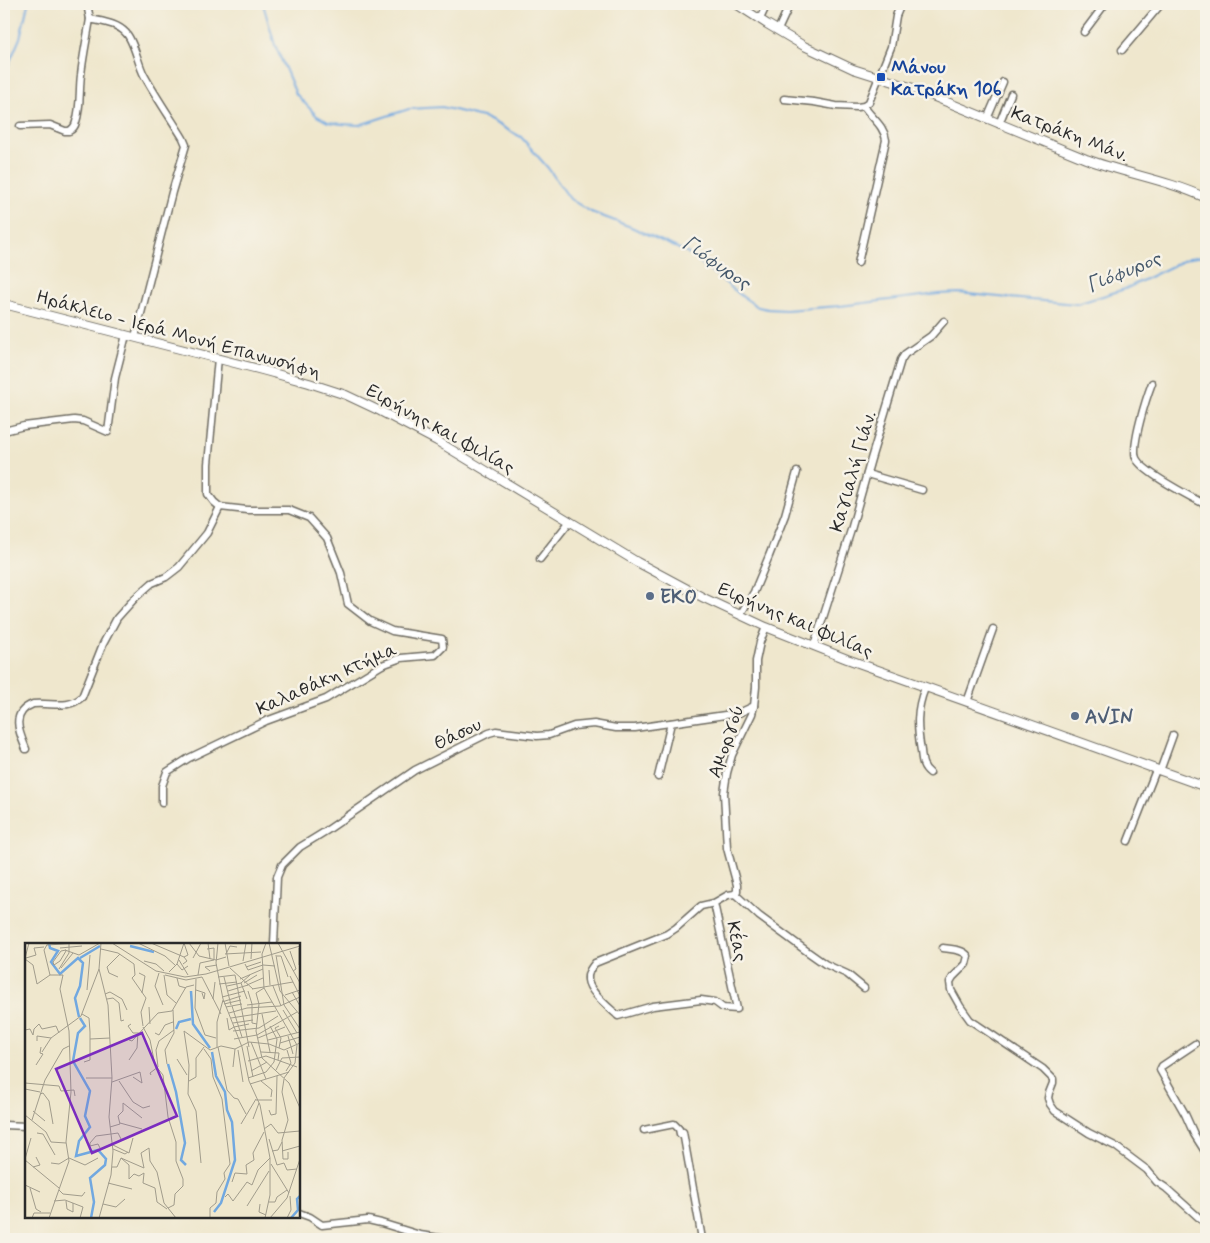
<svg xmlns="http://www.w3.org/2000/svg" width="1210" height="1243" font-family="Mynerve,sans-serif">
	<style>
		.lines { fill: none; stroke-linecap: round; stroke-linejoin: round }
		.stream { stroke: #71a8e0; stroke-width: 2 }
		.minor-casing { stroke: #706d64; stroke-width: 9 }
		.tertiary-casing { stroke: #706d64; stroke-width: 10 }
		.minor { stroke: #fff; stroke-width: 6 }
		.tertiary { stroke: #fff; stroke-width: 8 }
		.transit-dot { fill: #1a4fb4; stroke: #f7f3e8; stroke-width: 2 }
		.service-dot { fill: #5c6f8a; stroke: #f7f3e8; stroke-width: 2 }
		.labels { text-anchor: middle; stroke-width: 5; stroke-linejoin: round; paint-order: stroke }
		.transit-label { font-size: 19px; font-weight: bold; fill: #164399; stroke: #f7f3e8; text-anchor: start }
		.street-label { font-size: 19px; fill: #2b2b2b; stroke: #f7f3e8 }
		.service-label { font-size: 19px; font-weight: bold; fill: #4e5e75; stroke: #f7f3e8; text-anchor: start }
		.water-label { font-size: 20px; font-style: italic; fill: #44576a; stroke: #f7f3e8 }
		.inset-river { fill: none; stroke: #71a8e0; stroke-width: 2.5 }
		.inset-road { fill: none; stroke: #a19c8c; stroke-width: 1 }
		.view { fill: #7b2cbf; fill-opacity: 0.15; stroke: #7b2cbf; stroke-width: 2.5 }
		.inset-edge { fill: none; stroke: #2b2b2b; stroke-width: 2.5 }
	</style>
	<rect width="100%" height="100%" fill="#f7f3e8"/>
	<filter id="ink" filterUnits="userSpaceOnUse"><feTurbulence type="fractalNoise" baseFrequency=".02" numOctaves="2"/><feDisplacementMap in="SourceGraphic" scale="10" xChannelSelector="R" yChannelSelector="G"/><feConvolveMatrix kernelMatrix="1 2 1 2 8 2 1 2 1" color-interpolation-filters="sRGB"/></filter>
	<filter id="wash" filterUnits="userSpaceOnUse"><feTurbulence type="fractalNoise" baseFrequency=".0096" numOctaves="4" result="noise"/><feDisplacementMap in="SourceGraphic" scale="20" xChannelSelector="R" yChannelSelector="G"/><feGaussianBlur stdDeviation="1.12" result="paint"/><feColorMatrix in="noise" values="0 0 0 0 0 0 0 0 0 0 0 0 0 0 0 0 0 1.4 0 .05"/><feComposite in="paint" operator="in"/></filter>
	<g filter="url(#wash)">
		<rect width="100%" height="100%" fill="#efe7cd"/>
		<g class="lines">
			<g class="stream">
				<polyline points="263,4 275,45 296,94 317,116 328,122 342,124 359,125 409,109 442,107 486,118 521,137 548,168 570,199 591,212 631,227 686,252 696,259 743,297 758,307 768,309 786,310 840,306 938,294 959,293 1009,298 1077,304 1125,289 1189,258 1206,256"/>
				<polyline points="4,75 20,38 28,4"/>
			</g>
		</g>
	</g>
	<g filter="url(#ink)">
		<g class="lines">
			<defs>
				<g id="minor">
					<polyline points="87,4 90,19"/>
					<polyline points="760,19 767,4"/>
					<polyline points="778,30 790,4"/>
					<polyline points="1084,32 1105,4"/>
					<polyline points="1122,50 1161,4"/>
					<polyline points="784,99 814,102 836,106 857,107 864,106 869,102 891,47 896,16 901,4"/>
					<polyline points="987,119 1003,82"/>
					<polyline points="999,124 1011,94"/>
					<path d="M20,126L50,125L65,131H69C73,129 75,127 76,122C81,107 79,90 81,75C83,56 87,38 90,19C103,22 117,23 126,33C134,41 138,64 144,75C156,97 170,117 183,138L186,145L172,192L135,337"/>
					<path d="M858,263L886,140C884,125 871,118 864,106"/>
					<path d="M1152,383C1147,396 1131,445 1136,458C1142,472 1191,497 1206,505"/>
					<polyline points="4,431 24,426 74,420 83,421 108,432 115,378 126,335"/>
					<polyline points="867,474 922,490"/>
					<polyline points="540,559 570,521"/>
					<polyline points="740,615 754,592 769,556 785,515 797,472"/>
					<polyline points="814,646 851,530 871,459 901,360 905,354 931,336 944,321"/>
					<path d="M925,688C916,710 917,727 921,751C922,760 922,767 930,773"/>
					<polyline points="967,702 993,629"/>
					<path d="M26,749C19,732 10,713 33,704C50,702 68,710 82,697L103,644L117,618L135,598L152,583L166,577L179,567L207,533L220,507"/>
					<polyline points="1160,771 1173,735"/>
					<polyline points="658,777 671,723"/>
					<polyline points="162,803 162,786 167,772 189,758 266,721 326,699 382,665 401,658 435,655 443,647 442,639 392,631 370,621 348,604 341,573 327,538 309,518 289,510 247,510 220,507 214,502 208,494 208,464 218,358"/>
					<polyline points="1128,841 1156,770"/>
					<polyline points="735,894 737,891 737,885 727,848 724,793 727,773 732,755 752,714 754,706 756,687 756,661 760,642 766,627"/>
					<polyline points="735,894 759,916 808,952 825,964 847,974 864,988"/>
					<path d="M714,903L701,906L676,928L667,934L595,963C591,968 587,973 588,980C589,992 610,1008 618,1016L653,1006L701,1000L715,1002L723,1008L737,1009L714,903L728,895L735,894"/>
					<polyline points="274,944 277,877 282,865 300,847 326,831 415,770 489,733 496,731 537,736 549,735 574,726 594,724 616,728 635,728 739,713 754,706"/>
					<path d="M943,948C951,949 963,949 968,956L966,964L953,977L950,982L951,990L960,1006L970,1020L1043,1069L1053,1079V1083L1049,1093L1048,1098L1050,1104L1055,1111L1089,1133L1115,1146L1147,1170L1157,1182L1166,1188L1206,1224"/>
					<polyline points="1195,1044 1162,1066 1160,1070 1185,1114 1194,1134 1206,1153"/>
					<polyline points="4,1125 26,1126"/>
					<polyline points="644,1130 674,1124 679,1129 680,1134 683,1132 702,1239"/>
					<polyline points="299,1213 310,1217 322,1225 368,1220 381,1223 420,1235 446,1239"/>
				</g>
				<g id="tertiary">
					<path d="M736,4L767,24L804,46L853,69L913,88L1086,159C1126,174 1168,180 1206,198"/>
					<polyline points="4,304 262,370 309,383 346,395 380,411 437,441 637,562 704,598 766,627 847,659 1206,787"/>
				</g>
			</defs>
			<use href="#minor" class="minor-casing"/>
			<use href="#tertiary" class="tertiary-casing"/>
			<use href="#minor" class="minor"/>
			<use href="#tertiary" class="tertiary"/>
		</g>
	</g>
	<rect class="transit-dot" x="876" y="72" width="10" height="10" rx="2.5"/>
	<g class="service-dot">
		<circle cx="650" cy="596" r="5"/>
		<circle cx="1075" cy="716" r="5"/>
	</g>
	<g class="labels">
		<g class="transit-label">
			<text x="891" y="73">Μάνου<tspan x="891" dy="22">Κατράκη 106</tspan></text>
		</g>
		<g class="street-label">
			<text transform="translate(1070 133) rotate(21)" y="7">Κατράκη Μάν.</text>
			<text transform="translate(179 333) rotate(15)" y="7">Ηράκλειο - Ιερά Μονή Επανωσήφη</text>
			<text transform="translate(441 428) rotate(29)" y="7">Ειρήνης και Φιλίας</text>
			<text transform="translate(852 471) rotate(-74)" y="7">Καγιαλή Γιάν.</text>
			<text transform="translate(796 619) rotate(23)" y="7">Ειρήνης και Φιλίας</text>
			<text transform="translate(326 678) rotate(-24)" y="7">Καλαθάκη κτήμα</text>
			<text transform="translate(457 733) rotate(-26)" y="7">Θάσου</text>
			<text transform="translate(725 741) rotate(-71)" y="7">Αμοργού</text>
			<text transform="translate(738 941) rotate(78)" y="7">Κέας</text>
		</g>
		<g class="service-label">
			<text x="660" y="603">EKO</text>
			<text x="1085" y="723">AVIN</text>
		</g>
		<g class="water-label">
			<text transform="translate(717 262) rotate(35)" y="7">Γιόφυρος</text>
			<text transform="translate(1123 271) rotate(-22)" y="7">Γιόφυρος</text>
		</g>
	</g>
	<g transform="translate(25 943)">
		<rect width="275" height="275" fill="#efe7cd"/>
		<path class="inset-river" d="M24,0L25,5L33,8L26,19L35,31L53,15L58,20L55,43L50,55L54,74M105,3L129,9M55,15L75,3M166,48L168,81L185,105M55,75L60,83L53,90L48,118L65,148L60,173L65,184L54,198L51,213L73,207L81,216L80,222L65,235L69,259L66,275M151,86L154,79L166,76M187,109L191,133L200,149L202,167L207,179L210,217L196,260L189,269M143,121L151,149L160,200L156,217L161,222M266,275L273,267L272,256L275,253"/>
		<path class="inset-road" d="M23,0L19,7L25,32M87,0L131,28L160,34L181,31L275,3M113,0L140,13L150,22M126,0L159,14L162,18L158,21M164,0L174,13L191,17L201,14M183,0L185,16M193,0L191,20L198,56L217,104L224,138L235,162L245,215V252L240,275M200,0L204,23M241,0L237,11L239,45L272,102M244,0L255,48L275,72M253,0L275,40M22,2L54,0M35,5L57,3M76,6L93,10L109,21L110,32L107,35L121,55L116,69L118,83M182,6L189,5V16M40,7L54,12L75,0M265,8L271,26L268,28M200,11L236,9M201,11L205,3L212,4M251,12L259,62L275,86M252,13H256L263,34M159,14L163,12L159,0M0,15L4,0M1,15L11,12L9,5L19,4M168,15L176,0M0,16L8,22L12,41L25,32H38L35,46L44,88L46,149L41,199L44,218L24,275M226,16L227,0M154,17L163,32M119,18L131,21L139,28M218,18L221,0M28,19L36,8L41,7M28,19L29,22L35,18L41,8M152,21L157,27L163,23M220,21L223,27L238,22L250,23M274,22V5M221,24L236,19M36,25L48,10M205,25L228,46M34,26L44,10V0M244,27L245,42M185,28L180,24L192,22M144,29L152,21L159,0M114,30L120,33L117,50M134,30L130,43L138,62M139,32L142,52L151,60M140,32L161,37L177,34L196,71M173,32L175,20L189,17M265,33L275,53M93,34L84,30L82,24L95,11M193,34L210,32L224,104M199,34L206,62M152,35L154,43L161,45M171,36L170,65L180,92L191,95M215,36L238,26M216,40L222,56M219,40L232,32M194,41L212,39M222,42L238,35M202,43L216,40L225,32M248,43L256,63M239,45L231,50L234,61L231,88L237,115L264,140L275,165M227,46L268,39M62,47L65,12M171,47L180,50L179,56L177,50M203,48L223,42M223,48L227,61V80L232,81M267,49L275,63M80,51L85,49L97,56L102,67M260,52L275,47M197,54L220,48M82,56L88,55L94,60L96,78L99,77M188,56L190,39M197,59L216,53M199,61L216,57M222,62L247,59M207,63L217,94M124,64L125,81M201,64L217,61M258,67L272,90M204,70L222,65L255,63L275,54M57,71L64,75L65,89V117L59,119M237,71L245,109M202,75L204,87L209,84M206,75L251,68M208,80L228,77M106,81L103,83L108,90H112M0,84V106M118,84L125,97L130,122L138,132L143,174L151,199V218L158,236V243L150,251L149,262L143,265M209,84L224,81M0,87L5,86L8,92L9,86L14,81L17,86L31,83L34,90M159,88L164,122L163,151L171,168L176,220M159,88L185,107L196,103L210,106M208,88L234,85L253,73M130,90L134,92L140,82L148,79M263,93L268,111M26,95L56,73L74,26M233,95L260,84M65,96L85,95M209,96L232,92L272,69M104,97L107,98L133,70L147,68L161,44L169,42M243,97L275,89M12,98V93L26,95L17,109M226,99L241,136M255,100L275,94M222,103L228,134M192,104V79L198,57M193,104L202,147L209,155L213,156L221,171M254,105L256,95L250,85L254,83M179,106L186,116L188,134L197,156L205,221L199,230L200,236L192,249L191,260L185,265V275M210,106L224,99L244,101L259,107L275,100M213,107L218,139M236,109L254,110L253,117M152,116L162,132M104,117L112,105L113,89M223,118L241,113L272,124M142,121L140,107L149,90L148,67M11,122L18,111L15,110L16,104M208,124L210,106M251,127L257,115L275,114M226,128L242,119M261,128L266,120L262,107M126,132L125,130L133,124L131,107L134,98L149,87M61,135H87M223,135L241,129L249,119L252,96L245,83M259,135L270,120L272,102M259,136L257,149L263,177L257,197L258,216H263V209M94,138L108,159L118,165L125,163M164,138L171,134V115L179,104M236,138L247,147L246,154M87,139L115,129L117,140L108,134M0,140L34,143L36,148L49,147L50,153M225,141L264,129M0,146L15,149M15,151L18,150L24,158L28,181M231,157H247M244,167L246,172L251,171L252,133M8,168L20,178M0,172L21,189L26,199L41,200M228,176L234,160M7,177L20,137L38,106L44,103M95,180L117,186M216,181L231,156M85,184L95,181L93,173L98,168V160L117,175M239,186L246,181L253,190L275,188M12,190L18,191L30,212M86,191L93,190L97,198M244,196L252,222L259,220L262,227L272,226M88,202L104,210L108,195M75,205L73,201L65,203V200L71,193L86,191M88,206L100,211L103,209M247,208L253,207L257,199M257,208L275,203M96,215L119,225L116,210L124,205L125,218L132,229L139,260L151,275M0,216L6,195M0,217L34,245M26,220L34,221L44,215L60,222L73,215M246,221L264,250M8,224L15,222L11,214M87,224H92L96,215L104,222V236L109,231L114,233L119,230L118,240L130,245L132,259L142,266M207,239L210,230L222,231L221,222L229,217L228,210L239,189M83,240L107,246M0,242L15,249M5,245L11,266L16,269M34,247L38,251L57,253L60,249M200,254L203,251L208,258L222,239L227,242L233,227L245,215M29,258L40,257L58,264L55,275M41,258L42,266L48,269V260M244,259H250L252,254L262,247M78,261L91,264L100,256M235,261L234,269L241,272M222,263L244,228M7,275L9,270H25M74,275L86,232L88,208L84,174L87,135L83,62L74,26L76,0M245,275L262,255L275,216M262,275L266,267L265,253"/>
		<path class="view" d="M117,90L152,173L67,210L31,126Z"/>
		<rect width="275" height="275" class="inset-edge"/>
	</g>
	<rect width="1210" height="1243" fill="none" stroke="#f7f3e8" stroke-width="20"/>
</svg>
